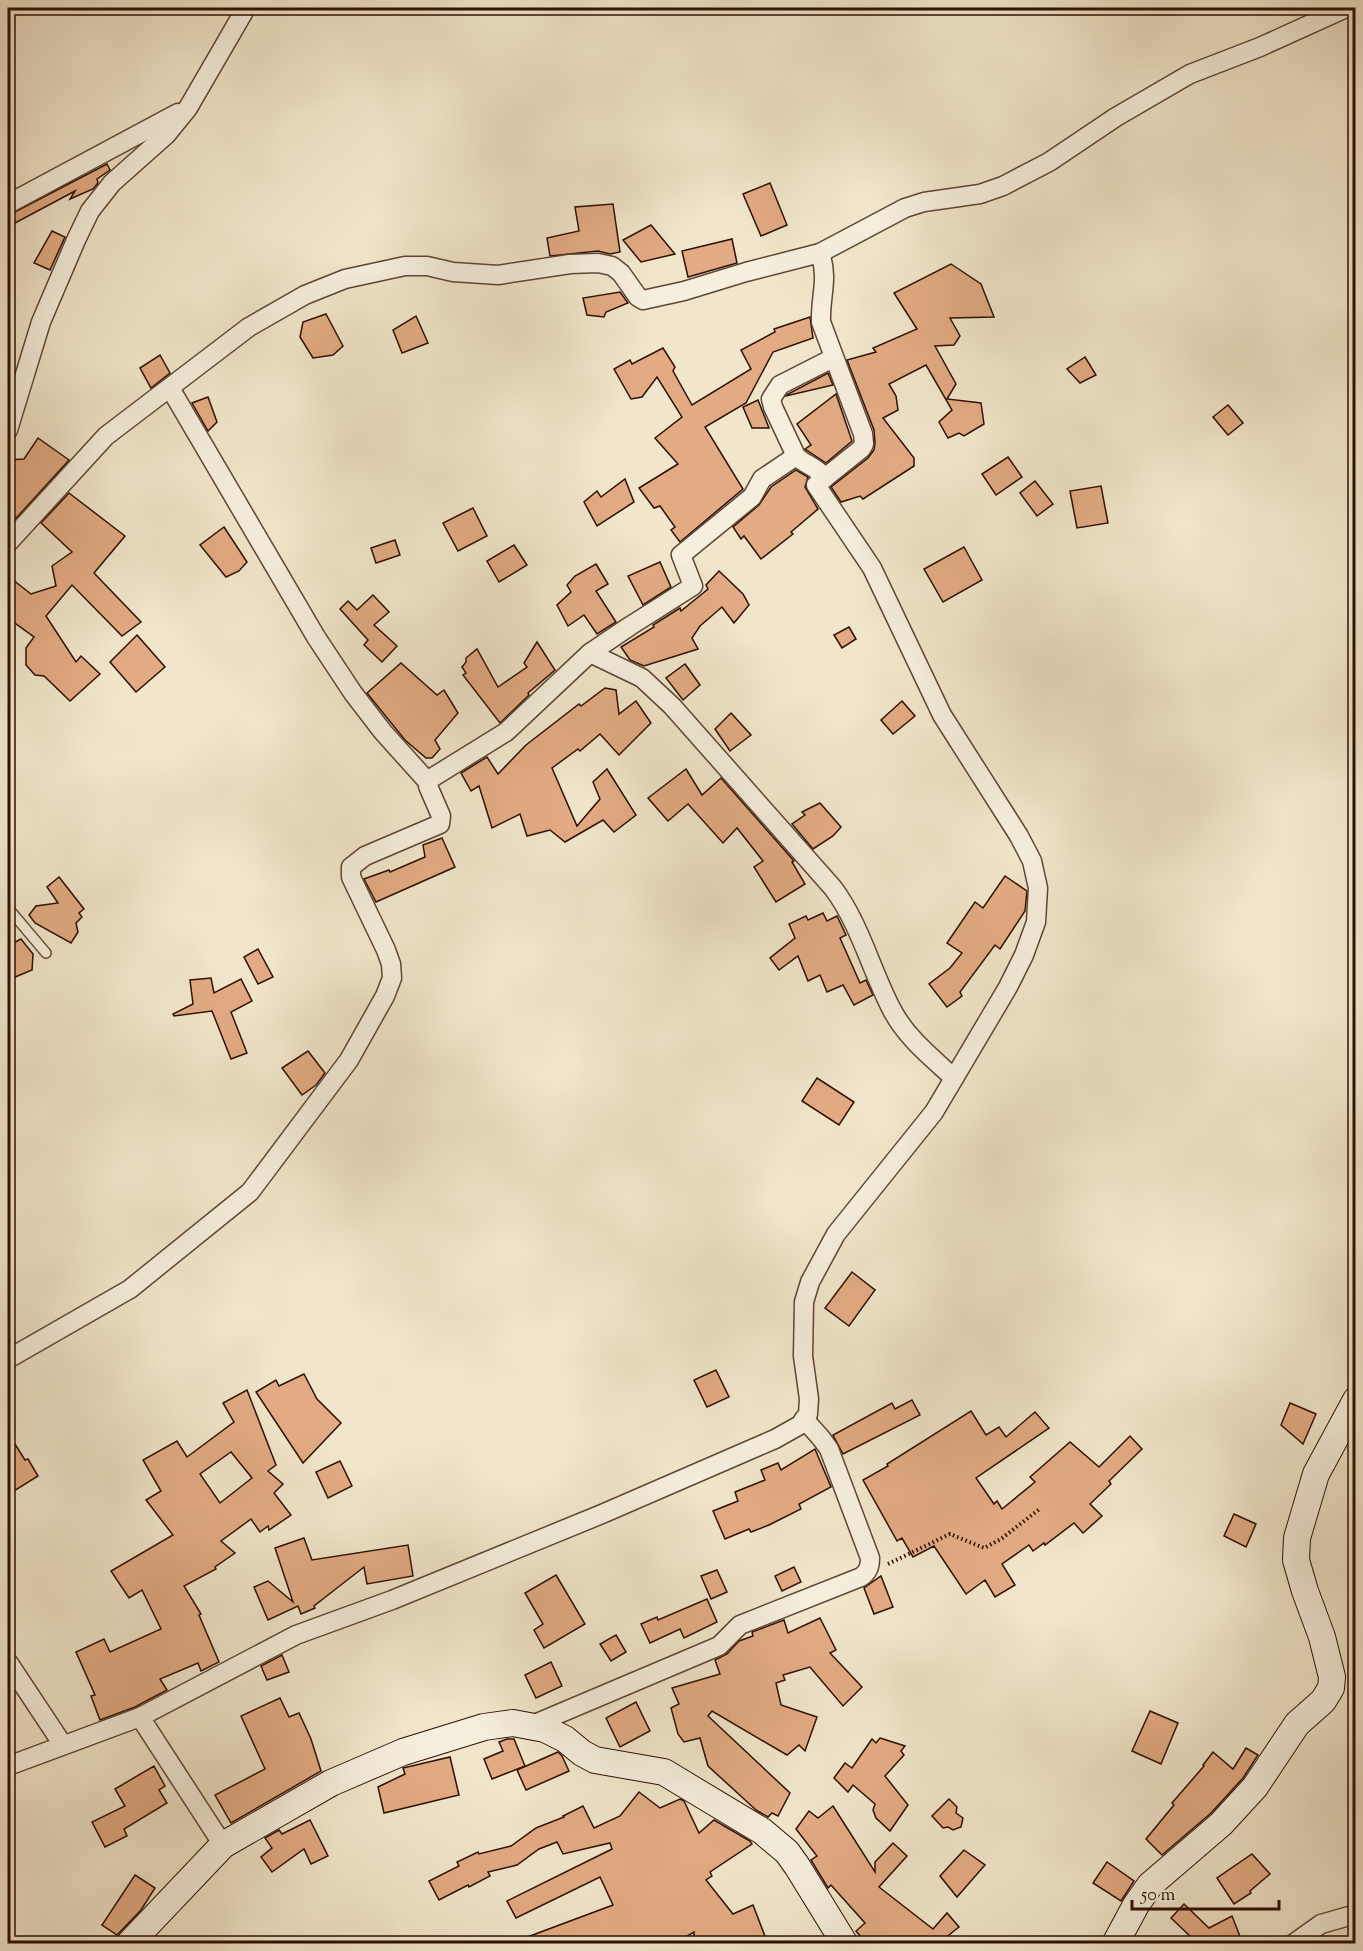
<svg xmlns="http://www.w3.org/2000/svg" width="1363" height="1951" font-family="'Sorts Mill Goudy',serif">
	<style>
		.building { fill: #e3ab83; stroke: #2d0f02; stroke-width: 1.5; fill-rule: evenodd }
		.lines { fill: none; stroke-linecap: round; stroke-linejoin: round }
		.lane-casing { stroke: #5e4534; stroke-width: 12 }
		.street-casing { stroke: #5e4534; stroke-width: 21 }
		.secondary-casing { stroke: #2d0f02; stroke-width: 28 }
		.path { stroke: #2d0f02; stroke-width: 4; stroke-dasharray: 1.5 3; stroke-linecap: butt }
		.lane { stroke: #f6efdd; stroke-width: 9 }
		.street { stroke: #f6efdd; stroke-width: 18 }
		.secondary { stroke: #f6efdd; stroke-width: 26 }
	</style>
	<rect width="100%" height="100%" fill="#f1e6cb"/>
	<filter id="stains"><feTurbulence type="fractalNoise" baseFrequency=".00333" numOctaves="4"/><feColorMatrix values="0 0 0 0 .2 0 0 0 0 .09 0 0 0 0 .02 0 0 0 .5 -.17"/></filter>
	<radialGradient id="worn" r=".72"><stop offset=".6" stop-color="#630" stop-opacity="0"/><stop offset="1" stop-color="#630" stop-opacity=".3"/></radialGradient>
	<g class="building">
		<polygon points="107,164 110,170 97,179 98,183 93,189 70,199 75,191 15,223 9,215"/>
		<polygon points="770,183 787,225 761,236 743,194"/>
		<polygon points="613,204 620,252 610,254 598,251 550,256 547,238 579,231 575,207"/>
		<polygon points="651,225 675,254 641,262 623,240"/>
		<polygon points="52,231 65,237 50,270 34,263"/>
		<polygon points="732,239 737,263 688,277 682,251"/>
		<polygon points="951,264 981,284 994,317 950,318 960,336 954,345 935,346 956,384 947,399 981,403 984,424 964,436 959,433 948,438 939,422 952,410 926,365 889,384 896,396 898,410 883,418 914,458 914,466 863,499 860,496 841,502 831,487 868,458 874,450 875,443 874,430 847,360 876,352 873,348 917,329 894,293"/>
		<polygon points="620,292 628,303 606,312 604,317 587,315 583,298"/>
		<polygon points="326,314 343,346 333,355 313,358 300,337 303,322"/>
		<polygon points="416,316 428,343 402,353 393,330"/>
		<polygon points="810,317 813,338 773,352 746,403 705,427 743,489 680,542 671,530 675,527 660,506 654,508 639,488 678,464 655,438 682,417 657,377 642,397 631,399 614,369 630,360 632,364 663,348 675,367 673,371 692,405 751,369 741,350 775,332 774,329"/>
		<polygon points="160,355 170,373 151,388 140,368"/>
		<polygon points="1085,357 1096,375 1080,383 1067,369"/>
		<polygon points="828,373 833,385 786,396 788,394"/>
		<polygon points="836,394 852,441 826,463 805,449 811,445 797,424"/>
		<polygon points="208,397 217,422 208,431 192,403"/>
		<polygon points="758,400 769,428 752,428 743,407"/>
		<polygon points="1228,405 1243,423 1228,435 1213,417"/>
		<polygon points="38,438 69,460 8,527 8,499 14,491 8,486 8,460 24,459"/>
		<polygon points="1008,457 1022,477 996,495 982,474"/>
		<polygon points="796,470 808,477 805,487 818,509 791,532 793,534 761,559 744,536 741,539 733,527 759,505 771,487"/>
		<polygon points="625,479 634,502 597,526 584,502 597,491 601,497"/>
		<polygon points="1035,481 1053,504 1037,516 1020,493"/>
		<polygon points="1101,486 1108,523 1077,528 1070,491"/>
		<polygon points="69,493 125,536 94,573 141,622 122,636 72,585 46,616 76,662 81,656 100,674 70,701 44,676 35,675 26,665 26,648 34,637 8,618 8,576 31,594 56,586 52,566 72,552 41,523"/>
		<polygon points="473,508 487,536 458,551 443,523"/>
		<polygon points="224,527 247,562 239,571 226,577 200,545"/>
		<polygon points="395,540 400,555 376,563 371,548"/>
		<polygon points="514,545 527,565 499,582 487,561"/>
		<polygon points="964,547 982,580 943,602 924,569"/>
		<polygon points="660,562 671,587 643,605 628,576"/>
		<polygon points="596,564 608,584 596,591 616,622 597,634 584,615 568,626 557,605 571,592 567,585 575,576"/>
		<polygon points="719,571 743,594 749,605 734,623 722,607 700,626 692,638 698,649 644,666 630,660 621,647 654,627 653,625 680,608 681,611 708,589 706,585"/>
		<polygon points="373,595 389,612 374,625 397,646 382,662 364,645 368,640 340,609 348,601 357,610"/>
		<polygon points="849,627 856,639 842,648 834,635"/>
		<polygon points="137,635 165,667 136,692 110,662"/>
		<polygon points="537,642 555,670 528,693 529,695 500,723 463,675 466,673 462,667 466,662 466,658 477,649 498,687 527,667 524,663"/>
		<polygon points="401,663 437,695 444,690 458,713 435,740 440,749 432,758 426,758 405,740 367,693"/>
		<polygon points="685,664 700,685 683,700 666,678"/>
		<polygon points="605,688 616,690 619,714 636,701 651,723 619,755 600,734 580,751 578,749 552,768 577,826 600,799 593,782 607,769 636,815 614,832 603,820 565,842 550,830 527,836 520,814 492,828 479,786 471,791 461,773 487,757 498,774 526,745 579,704 581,706"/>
		<polygon points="902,701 915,716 893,734 881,720"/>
		<polygon points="731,713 751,735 730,751 715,729"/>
		<polygon points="686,769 702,795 721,778 794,861 792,862 805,884 776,902 754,867 763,861 737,828 723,843 688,804 668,821 648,798"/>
		<polygon points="820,803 841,827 833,836 813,849 792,824 805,815 802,812"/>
		<polygon points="442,838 455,867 376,902 364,879 389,870 390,872 425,857 423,845"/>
		<polygon points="1005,876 1027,891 1025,911 1000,949 995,945 960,992 962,996 947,1007 929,984 950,968 962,953 947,943 975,902 983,908"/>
		<polygon points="59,877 84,909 79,913 82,917 76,923 78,932 71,943 35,923 29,915 36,906 58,903 47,887"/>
		<polygon points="823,913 827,921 837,916 846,935 840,938 860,983 866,980 873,995 854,1005 843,985 827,992 820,975 808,981 798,956 779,970 770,958 795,938 789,924 806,916 808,920"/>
		<polygon points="21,939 33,954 32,970 8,980 8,946"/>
		<polygon points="258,949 273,977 258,984 244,957"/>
		<polygon points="211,978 214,993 241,979 252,1001 231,1012 247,1053 231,1059 212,1011 174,1016 173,1014 193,1004 190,980"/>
		<polygon points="308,1051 325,1073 316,1085 302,1095 282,1068"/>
		<polygon points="817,1078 854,1102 839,1125 802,1101"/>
		<polygon points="852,1272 875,1290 849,1326 825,1308"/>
		<polygon points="716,1370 729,1397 707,1407 694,1380"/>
		<polygon points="304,1374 317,1399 341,1423 303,1463 256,1392 276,1380 279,1386"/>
		<path d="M247,1390L276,1465L268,1471L283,1484L274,1493L291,1515L269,1530L268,1526L260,1532L251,1519L221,1541L235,1553L215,1567L216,1569L184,1586L201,1614L199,1615L219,1662L201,1671L198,1663L160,1679L167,1690L135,1707L100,1720L91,1696L95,1695L76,1652L104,1639L110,1652L161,1629L142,1590L129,1598L111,1571L173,1535L146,1500L161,1491L143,1460L177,1441L187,1457L234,1422L223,1403ZM231,1452L252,1478L220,1503L200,1474Z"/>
		<polygon points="912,1400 920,1415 843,1454 833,1435 892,1403 895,1409"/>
		<polygon points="1290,1403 1316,1414 1303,1444 1281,1425"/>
		<polygon points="971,1411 986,1435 999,1427 1006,1437 1035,1412 1049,1428 976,1478 994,1504 997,1501 1002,1509 1035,1482 1030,1477 1070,1442 1099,1467 1130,1436 1142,1449 1109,1481 1111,1484 1090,1504 1102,1516 1083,1533 1074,1523 1045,1545 1044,1543 1033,1551 1029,1545 1002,1564 1015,1585 995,1597 985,1580 966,1594 934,1546 913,1557 902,1538 897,1541 863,1480 888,1466 887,1464"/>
		<polygon points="8,1433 25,1460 28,1459 38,1476 14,1491 8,1480"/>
		<polygon points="815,1449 831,1487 799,1504 801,1509 769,1525 751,1532 749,1529 725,1539 713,1511 738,1501 735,1492 765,1480 761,1470 778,1463 781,1470"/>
		<polygon points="340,1461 352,1486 328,1498 316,1472"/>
		<polygon points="1234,1514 1256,1524 1246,1547 1224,1536"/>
		<polygon points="304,1538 312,1560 408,1545 413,1576 367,1584 364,1567 314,1606 315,1608 301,1614 298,1606 268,1620 254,1587 268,1581 293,1602 275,1548"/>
		<polygon points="794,1567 801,1582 782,1591 775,1576"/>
		<polygon points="717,1570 727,1592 711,1599 701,1576"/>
		<polygon points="556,1575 585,1624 544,1648 534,1630 543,1624 525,1593"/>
		<polygon points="881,1576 893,1607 874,1614 864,1588"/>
		<polygon points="707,1599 717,1622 684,1638 680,1629 650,1643 641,1624 657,1617 658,1620"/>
		<polygon points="820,1618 836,1650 830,1653 862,1687 843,1706 810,1667 783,1675 785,1680 776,1683 781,1705 817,1717 805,1751 799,1745 787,1755 712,1711 708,1716 790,1793 778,1816 772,1813 768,1817 756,1810 708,1766 700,1738 684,1742 678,1734 671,1708 679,1704 672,1688 720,1674 715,1660 727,1654 739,1641 753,1636 752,1632 784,1620 788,1633"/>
		<polygon points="616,1635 626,1652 611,1661 600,1644"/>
		<polygon points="282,1655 289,1672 267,1680 261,1666"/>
		<polygon points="551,1662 562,1686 536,1698 525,1675"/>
		<polygon points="280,1698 289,1717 299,1713 311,1739 321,1771 231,1823 215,1795 265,1769 241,1716"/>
		<polygon points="636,1702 650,1731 620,1747 606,1718"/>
		<polygon points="1150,1711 1178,1723 1161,1764 1132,1751"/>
		<polygon points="880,1738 905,1746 901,1751 904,1755 885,1776 908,1805 890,1831 876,1818 873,1810 875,1804 853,1785 848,1792 834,1778 845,1763 852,1768 872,1739 876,1743"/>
		<polygon points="507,1739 514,1739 525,1766 492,1779 484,1759 503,1751 499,1742"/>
		<polygon points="1246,1748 1258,1755 1243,1778 1211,1813 1162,1855 1146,1839 1174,1805 1172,1803 1204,1766 1203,1765 1213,1752 1233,1769"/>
		<polygon points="558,1752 562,1756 569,1771 526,1790 517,1770"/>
		<polygon points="450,1757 459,1795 384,1813 378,1787 405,1774 403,1768"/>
		<polygon points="154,1766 165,1786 159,1790 167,1803 124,1829 127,1836 105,1847 92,1822 125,1806 115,1789"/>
		<polygon points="639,1792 660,1808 680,1799 684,1801 699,1833 714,1820 750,1841 752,1844 710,1872 712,1876 706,1880 733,1914 753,1905 768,1944 694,1944 694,1932 674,1944 515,1944 514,1942 613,1905 600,1877 516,1918 507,1901 612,1849 610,1843 563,1854 557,1842 539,1849 517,1865 488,1872 490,1876 469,1887 468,1885 439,1900 429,1881 459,1866 457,1862 478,1852 479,1854 511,1846 536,1828 564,1817 563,1816 583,1806 594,1828 620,1816"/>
		<polygon points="949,1799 957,1807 956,1813 963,1818 961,1827 953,1830 948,1827 943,1828 932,1816"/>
		<polygon points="833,1806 875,1872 875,1862 893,1843 907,1856 879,1887 933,1929 947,1913 959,1927 944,1939 950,1944 867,1944 856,1931 865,1923 831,1885 828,1888 811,1860 817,1856 796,1829 809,1811 818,1818"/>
		<polygon points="310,1820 328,1856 311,1864 304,1849 272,1872 261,1857 272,1848 265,1838 279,1830 282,1834"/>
		<polygon points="964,1850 985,1865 957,1897 940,1876"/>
		<polygon points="1252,1854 1270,1874 1250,1891 1251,1893 1234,1904 1217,1878"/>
		<polygon points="1107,1862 1134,1881 1121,1901 1093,1883"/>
		<polygon points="135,1875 155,1888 141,1910 117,1935 102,1925"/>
		<polygon points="1184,1904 1209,1928 1232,1916 1243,1944 1176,1944 1191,1937 1171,1918"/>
	</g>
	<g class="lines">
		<defs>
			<polyline id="lane" points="8,908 46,953"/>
			<g id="street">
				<polyline points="8,204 178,113"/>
				<polyline points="170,388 316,637 353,693 383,732 428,782"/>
				<polyline points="8,430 41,322 76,240 90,211 112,183 166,135 188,108 246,8"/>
				<path d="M825,478C815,465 806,466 796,456L773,407L771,399L780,385L833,358"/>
				<polyline points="8,543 106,436 249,327 305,295 345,279 405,266 427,266 453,272 498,275 570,264 598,263 612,266 621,273 638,297 643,300 684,291 746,272 820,253 905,208 924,202 980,194 1003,186 1049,162 1116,117 1190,74 1260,47 1346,8"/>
				<polyline points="590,653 630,626 693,586 681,555 752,497 762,479 796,456"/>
				<path d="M8,1359L130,1289L250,1192L349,1060L385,996L392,978L391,964L386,950L351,877V867L365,856L440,824L441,816L428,786L430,779L506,732L590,653L642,678L672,706L833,888C860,924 871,970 892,1010C906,1037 931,1057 954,1078"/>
				<polyline points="8,1662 63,1745"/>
				<path d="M140,1717L296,1635L392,1600L602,1514L775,1439L800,1425L808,1414L809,1399L803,1356L804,1302L810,1282L836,1234L934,1112L1008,987L1024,955L1036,922L1038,888L1032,861L1019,836L942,715L872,568L816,485L861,449L864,444L863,434L821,322C820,296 829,279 820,253"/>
				<path d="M530,1726L719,1646L740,1625L861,1577C868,1572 870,1567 870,1558L829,1449L821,1438L804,1419"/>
				<polyline points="8,1766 140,1717 223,1845"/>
				<polyline points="1293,1944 1321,1924 1356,1914"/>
			</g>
			<g id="secondary">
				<polyline points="129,1944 223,1845 331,1783 403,1752 484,1727 513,1723 545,1729 565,1739 582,1753 595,1760 664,1772 762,1831 787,1852 797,1866 845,1944"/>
				<polyline points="1115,1944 1136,1905 1150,1885 1221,1824 1255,1787 1297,1724 1323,1701 1331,1688 1332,1677 1322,1637 1305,1591 1296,1560 1297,1538 1316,1474 1356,1400"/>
			</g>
		</defs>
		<use href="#lane" class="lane-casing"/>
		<use href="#street" class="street-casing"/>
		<use href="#secondary" class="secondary-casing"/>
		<polyline class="path" points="888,1564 950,1534 984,1548 1001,1539 1041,1508"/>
		<use href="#lane" class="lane"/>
		<use href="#street" class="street"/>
		<use href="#secondary" class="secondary"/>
	</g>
	<rect width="1363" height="1951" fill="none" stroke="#f1e6cb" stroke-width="30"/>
	<rect x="9" y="9" width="1345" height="1933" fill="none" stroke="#2d0f02" stroke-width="3"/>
	<rect x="15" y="15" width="1333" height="1921" fill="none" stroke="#2d0f02" stroke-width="1.5"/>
	<path d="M1132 1900v9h147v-9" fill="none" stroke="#2d0f02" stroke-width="3"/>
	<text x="1141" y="1900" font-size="18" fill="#2d0f02" stroke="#f6efdd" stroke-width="4.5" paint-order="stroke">50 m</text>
	<rect width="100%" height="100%" filter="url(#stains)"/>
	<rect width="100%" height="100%" fill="url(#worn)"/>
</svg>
